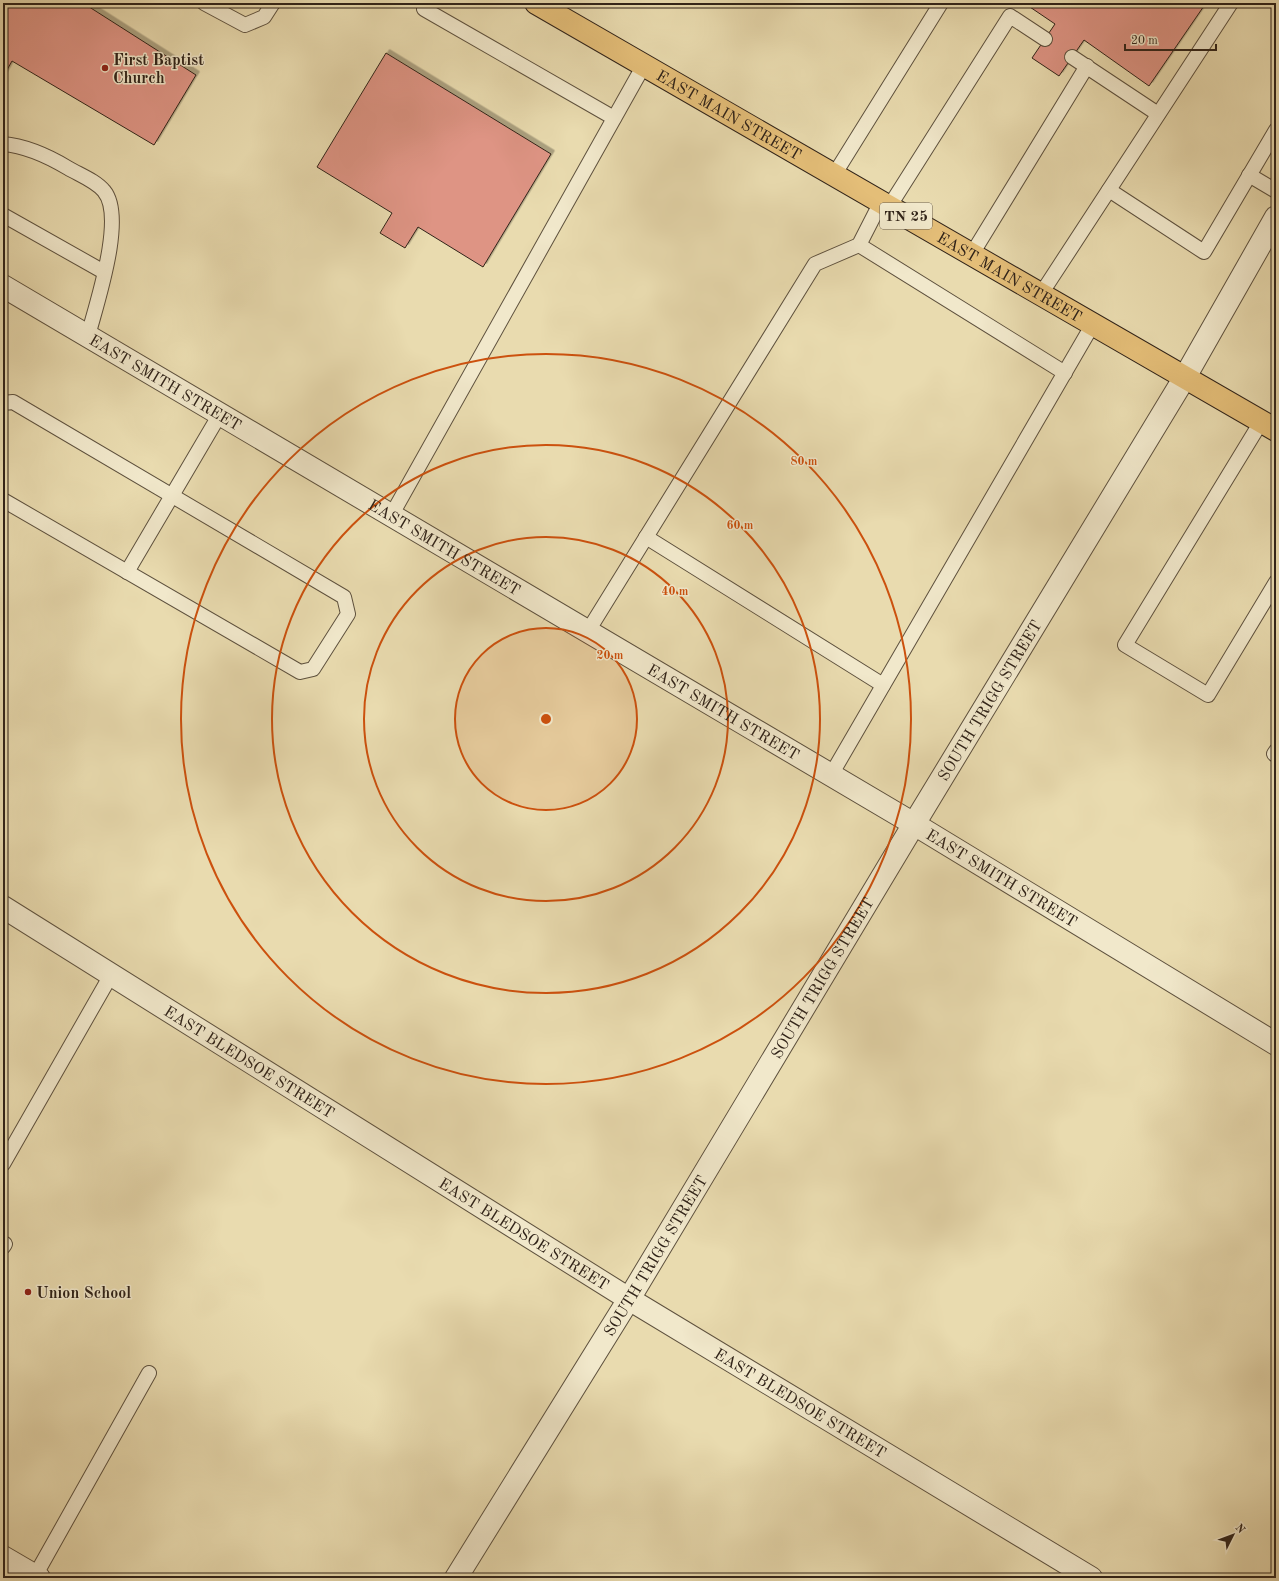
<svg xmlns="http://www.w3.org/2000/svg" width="1279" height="1581" font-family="'Old Standard TT',serif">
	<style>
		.building { fill: #de9484; stroke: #302319; filter: url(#shadow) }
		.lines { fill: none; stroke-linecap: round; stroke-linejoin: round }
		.lane-casing { stroke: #5e513e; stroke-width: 16 }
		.street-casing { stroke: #5e513e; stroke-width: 24 }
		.primary-casing { stroke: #302319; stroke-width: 24 }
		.lane { stroke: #f1e8cb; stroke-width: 14 }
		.street { stroke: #f1e8cb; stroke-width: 22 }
		.primary { stroke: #e4be78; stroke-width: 22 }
		.ring { fill: none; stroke: #cc510e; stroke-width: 2 }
		.poi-dot { fill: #8f2418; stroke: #f1e8cb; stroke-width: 1.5 }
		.labels { text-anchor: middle; stroke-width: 3; stroke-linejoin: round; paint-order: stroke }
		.shield { fill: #f1e8cb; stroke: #6a5e4e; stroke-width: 1 }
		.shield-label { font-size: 15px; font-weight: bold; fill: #302319 }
		.poi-label { font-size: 16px; font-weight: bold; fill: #302319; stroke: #f1e8cb; text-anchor: start }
		.street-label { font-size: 16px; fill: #302319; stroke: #f1e8cb }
		.centre { fill: #cc510e; stroke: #f1e8cb; stroke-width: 2 }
		.ring-label { font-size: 12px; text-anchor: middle; font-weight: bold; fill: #cc510e; stroke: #f1e8cb; stroke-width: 3; stroke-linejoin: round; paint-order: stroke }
	</style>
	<defs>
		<filter id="shadow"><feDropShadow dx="3.5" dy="-3.5" stdDeviation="0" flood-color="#0004"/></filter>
	</defs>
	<rect width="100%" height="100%" fill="#e9dbaf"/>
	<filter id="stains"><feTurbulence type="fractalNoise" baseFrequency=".005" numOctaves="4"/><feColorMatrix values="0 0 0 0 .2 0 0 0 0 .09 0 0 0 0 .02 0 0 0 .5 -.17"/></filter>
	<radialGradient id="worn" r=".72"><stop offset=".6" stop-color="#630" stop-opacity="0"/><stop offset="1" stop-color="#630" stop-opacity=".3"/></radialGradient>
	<g class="building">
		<polygon points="3,3 83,3 196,75 154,145 12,61 3,77"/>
		<polygon points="1024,3 1206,3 1149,86 1084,40 1059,76 1032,58 1055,24"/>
		<polygon points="386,53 551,154 483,267 418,227 405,248 380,233 392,213 317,167"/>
	</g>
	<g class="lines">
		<defs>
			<g id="lane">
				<polyline points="204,3 245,25 264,17 273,3"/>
				<polyline points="427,3 424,9 614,118"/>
				<polyline points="1072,57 1158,114"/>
				<path d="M3,144C27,146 48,156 68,168C80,175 96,181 104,191C126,217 96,305 88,336"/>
				<polyline points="834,175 941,3"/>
				<polyline points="1249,175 1276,191"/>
				<polyline points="1109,190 1204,252 1276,130"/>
				<polyline points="889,207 1010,16 1045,39"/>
				<polyline points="3,215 104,272"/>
				<polyline points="859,245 1065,373"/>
				<polyline points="972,254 1087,66"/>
				<polyline points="1041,294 1231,3"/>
				<polyline points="3,403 13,402 344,597 348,614 313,669 300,672 3,500"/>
				<polyline points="1261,422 1125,645 1208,695 1276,582"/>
				<polyline points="391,516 644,65"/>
				<polyline points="646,537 883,685"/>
				<polyline points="127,572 220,414"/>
				<polyline points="588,631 815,264 859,245 881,202"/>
				<polyline points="1276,751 1274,754 1276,754"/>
				<polyline points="831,775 1093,324"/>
				<polyline points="3,1164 111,975"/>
				<polyline points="3,1247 5,1244"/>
				<polyline points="35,1576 149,1373"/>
			</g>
			<g id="street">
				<path id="s1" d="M3,286L914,824L1276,1044"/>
				<path id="s2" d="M3,907L629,1299L1091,1578"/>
				<polyline points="3,1557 39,1578"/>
				<path id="s3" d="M456,1578L629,1299L914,824L1185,377L1276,217"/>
			</g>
			<g id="primary">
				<path id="s4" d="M536,3L1276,430"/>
			</g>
		</defs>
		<use href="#lane" class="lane-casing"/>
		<use href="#street" class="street-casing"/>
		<use href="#primary" class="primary-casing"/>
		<use href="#lane" class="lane"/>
		<use href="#street" class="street"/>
		<use href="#primary" class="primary"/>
	</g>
	<circle cx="546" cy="719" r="91" fill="#cc510e" fill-opacity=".12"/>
	<g class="ring">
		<circle cx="546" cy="719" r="91"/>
		<circle cx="546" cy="719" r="182"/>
		<circle cx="546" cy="719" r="274"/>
		<circle cx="546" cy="719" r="365"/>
	</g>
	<g class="poi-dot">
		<circle cx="105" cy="68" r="4"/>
		<circle cx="28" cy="1292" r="4"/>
	</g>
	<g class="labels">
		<rect class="shield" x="880" y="203" width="52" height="26" rx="3"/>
		<g class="shield-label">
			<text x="906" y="221">TN 25</text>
		</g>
		<g class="poi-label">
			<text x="113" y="65">First Baptist<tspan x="113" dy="18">Church</tspan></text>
			<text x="36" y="1298">Union School</text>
		</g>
		<g class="street-label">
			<text dy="6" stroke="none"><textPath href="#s4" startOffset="223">EAST MAIN STREET</textPath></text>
			<text dy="6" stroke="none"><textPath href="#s4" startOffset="547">EAST MAIN STREET</textPath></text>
			<text dy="6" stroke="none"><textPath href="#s1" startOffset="189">EAST SMITH STREET</textPath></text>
			<text dy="6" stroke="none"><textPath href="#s1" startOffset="513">EAST SMITH STREET</textPath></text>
			<text dy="6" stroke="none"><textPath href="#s3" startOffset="1027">SOUTH TRIGG STREET</textPath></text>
			<text dy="6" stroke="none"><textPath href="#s1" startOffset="837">EAST SMITH STREET</textPath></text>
			<text dy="6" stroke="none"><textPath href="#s1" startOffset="1161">EAST SMITH STREET</textPath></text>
			<text dy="6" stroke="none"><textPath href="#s3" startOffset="703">SOUTH TRIGG STREET</textPath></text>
			<text dy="6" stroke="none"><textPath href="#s2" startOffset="291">EAST BLEDSOE STREET</textPath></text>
			<text dy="6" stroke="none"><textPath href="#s2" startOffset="615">EAST BLEDSOE STREET</textPath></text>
			<text dy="6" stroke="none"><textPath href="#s3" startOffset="379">SOUTH TRIGG STREET</textPath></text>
			<text dy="6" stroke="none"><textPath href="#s2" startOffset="939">EAST BLEDSOE STREET</textPath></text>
		</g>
	</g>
	<circle cx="546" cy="719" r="6" class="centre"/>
	<g class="ring-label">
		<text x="804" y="465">80 m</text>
		<text x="740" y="529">60 m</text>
		<text x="675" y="595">40 m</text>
		<text x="610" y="659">20 m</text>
	</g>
	<rect width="1279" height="1581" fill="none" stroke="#e9dbaf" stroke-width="16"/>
	<rect x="4" y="4" width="1271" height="1573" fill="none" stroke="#302319" stroke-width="2"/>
	<rect x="8" y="8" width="1263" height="1565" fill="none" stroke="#302319"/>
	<g transform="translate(1233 1535) rotate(48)" stroke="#f1e8cb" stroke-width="3" paint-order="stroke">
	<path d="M0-3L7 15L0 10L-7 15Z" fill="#302319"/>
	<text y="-6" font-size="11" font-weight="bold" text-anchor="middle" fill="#302319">N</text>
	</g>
	<path d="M1125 44v6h91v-6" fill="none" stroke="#302319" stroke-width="2"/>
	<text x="1131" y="44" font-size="12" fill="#302319" stroke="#f1e8cb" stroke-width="3" paint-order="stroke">20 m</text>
	<rect width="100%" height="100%" filter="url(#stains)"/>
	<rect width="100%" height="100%" fill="url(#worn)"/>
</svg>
